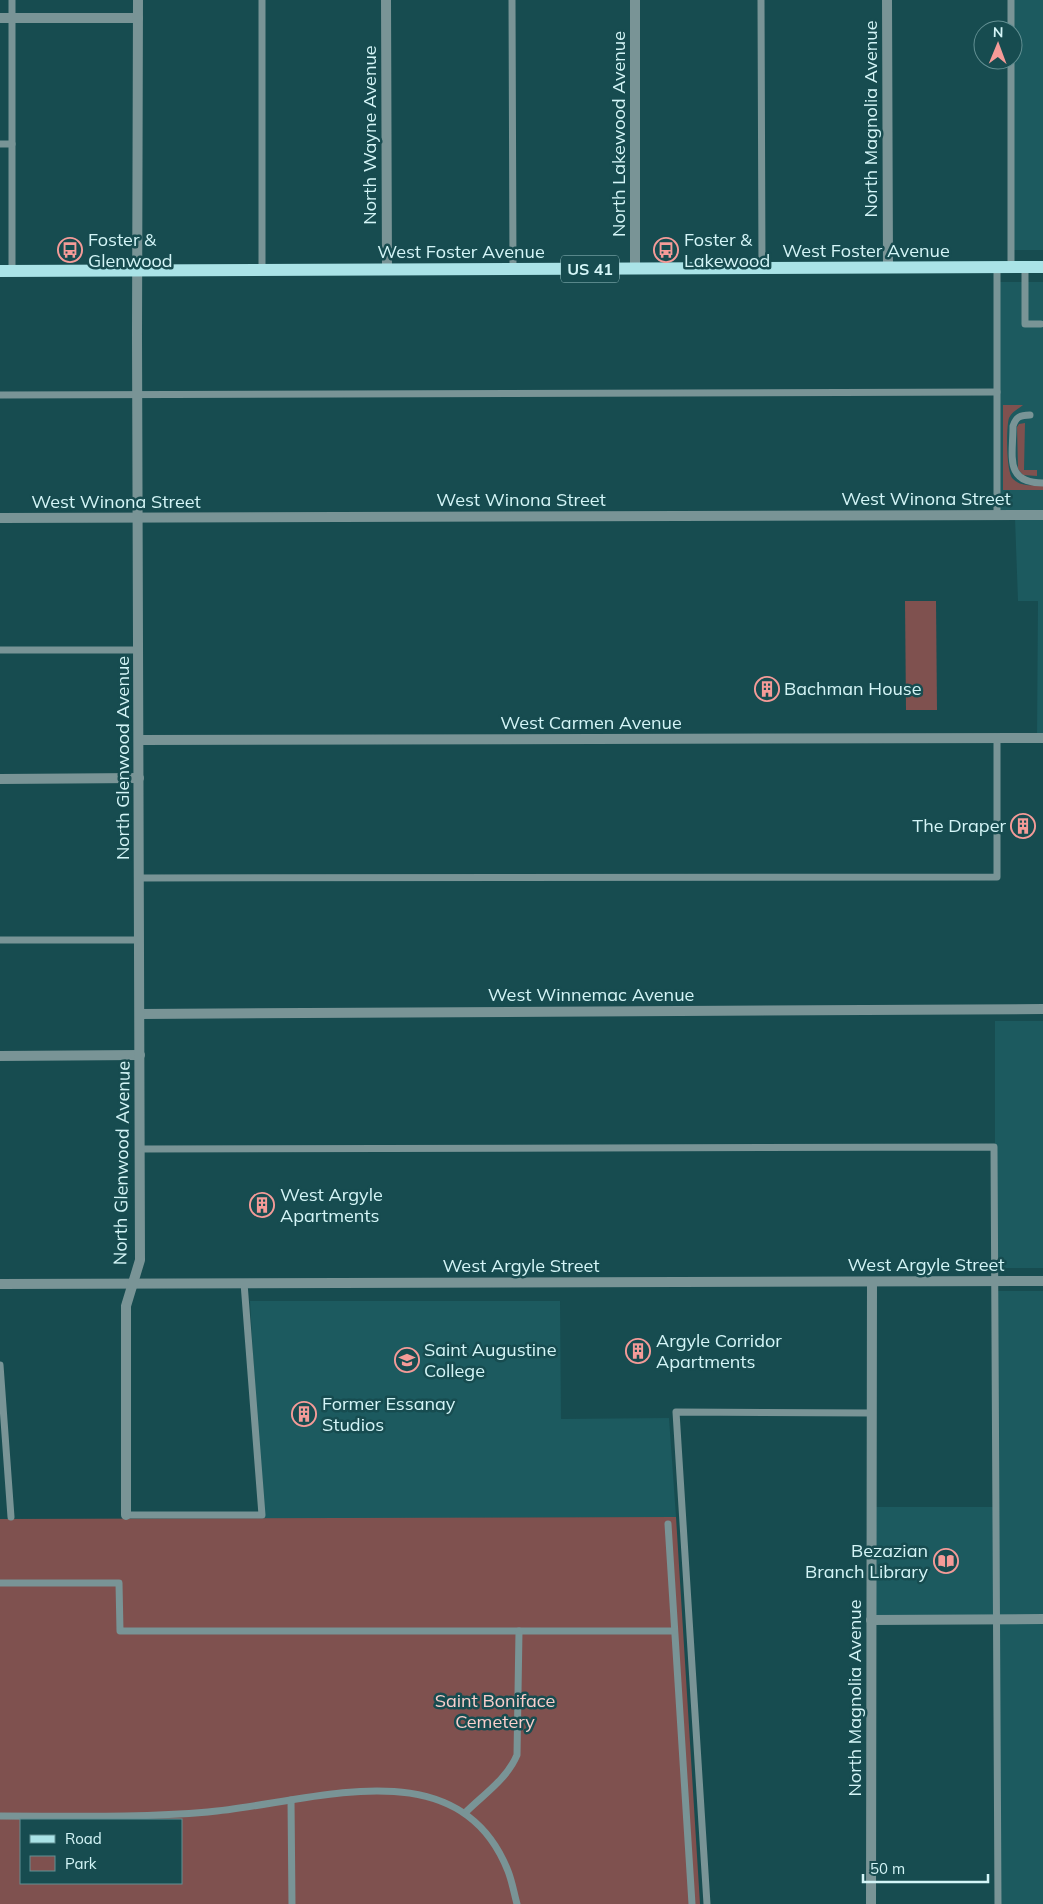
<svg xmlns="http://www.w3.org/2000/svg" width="1043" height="1904" font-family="Mulish,sans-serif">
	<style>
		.built { fill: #1c5a5f }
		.green { fill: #7f514f; fill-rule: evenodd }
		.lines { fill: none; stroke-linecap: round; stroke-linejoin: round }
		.lane { stroke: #799496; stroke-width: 7 }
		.street { stroke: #799496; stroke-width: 10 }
		.primary { stroke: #aae3e7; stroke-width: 12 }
		.labels { text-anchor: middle; stroke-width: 5; stroke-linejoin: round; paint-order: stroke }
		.shield { fill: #174c50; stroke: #9bc2c5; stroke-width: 1 }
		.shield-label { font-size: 16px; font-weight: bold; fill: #d4f5f7 }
		.street-label { font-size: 18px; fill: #d4f5f7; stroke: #174c50 }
		.poi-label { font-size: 18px; fill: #d4f5f7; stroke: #174c50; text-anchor: start }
		.park-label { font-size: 18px; fill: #facecb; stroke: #174c50 }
	</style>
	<rect width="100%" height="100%" fill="#174c50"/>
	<g class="built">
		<polygon points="1011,0 1043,0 1043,250 1011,250 1013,30"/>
		<polygon points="997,282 1043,282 1043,740 1037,740 1038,601 1018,601 1015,518 999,518"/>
		<rect x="995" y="1021" width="48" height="247"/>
		<polygon points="995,1291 1043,1291 1043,1904 999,1904 995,1618 874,1617 874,1507 993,1507"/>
		<polygon points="250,1301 560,1301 561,1419 669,1418 676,1517 262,1519"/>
	</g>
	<g class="green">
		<path d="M1003,405H1023C1019,409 1012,411 1009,418C1006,427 1006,473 1013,479C1021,487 1033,485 1043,485V490H1003Z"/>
		<polygon points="1025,423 1024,470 1037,470 1037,476 1023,475 1018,469 1017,427 1019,424"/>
		<polygon points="905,601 936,601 937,710 906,710"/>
		<path d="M676,1517L700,1904H0V1519ZM21,1820H181V1883H21Z"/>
	</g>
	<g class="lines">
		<g class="lane">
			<polyline points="12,0 12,271"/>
			<polyline points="262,0 262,270"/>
			<polyline points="512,0 513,269"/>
			<polyline points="761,0 762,269"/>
			<polyline points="1011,0 1011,30"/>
			<polyline points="1011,60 1011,267"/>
			<polyline points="0,144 12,144"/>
			<polyline points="1025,267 1025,324 1041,324"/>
			<polyline points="0,395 997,392"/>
			<path d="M1030,415C1020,415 1016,417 1013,426C1013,456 1004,483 1043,483"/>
			<polyline points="997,515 997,268"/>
			<polyline points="0,650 138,650"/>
			<polyline points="139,878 997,877 997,739"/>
			<polyline points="0,940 139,940"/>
			<polyline points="140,1149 994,1147 998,1904"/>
			<polyline points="0,1365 11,1517"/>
			<polyline points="126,1515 262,1515 244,1283"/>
			<polyline points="668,1524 692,1904"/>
			<polyline points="0,1583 119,1583 120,1631 674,1631"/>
			<polyline points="291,1800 292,1904"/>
			<path d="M465,1813C483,1795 507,1779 517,1755L519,1631"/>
			<path d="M0,1816C69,1816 139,1818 208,1812C307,1804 458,1744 508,1871C512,1881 514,1893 517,1904"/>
			<polyline points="707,1904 676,1412 872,1413"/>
		</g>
		<g class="street">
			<polyline points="386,0 387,270"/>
			<polyline points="635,0 635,269"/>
			<polyline points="887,0 888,268"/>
			<polyline points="0,18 138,18"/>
			<polyline points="0,518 1043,515"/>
			<polyline points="139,740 1043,738"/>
			<polyline points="0,779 139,778"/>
			<polyline points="140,1014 1043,1009"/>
			<polyline points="0,1056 140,1055"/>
			<polyline points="0,1284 1043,1281"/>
			<polyline points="126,1515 126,1306 140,1260 137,335 138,0"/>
			<polyline points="871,1620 1043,1619"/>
			<polyline points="871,1904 872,1282"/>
		</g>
		<polyline class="primary" points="0,271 1043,267"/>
	</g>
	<defs>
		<symbol id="bus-ring" viewBox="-11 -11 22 22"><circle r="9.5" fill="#174c50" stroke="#f59b98" stroke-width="1.5"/><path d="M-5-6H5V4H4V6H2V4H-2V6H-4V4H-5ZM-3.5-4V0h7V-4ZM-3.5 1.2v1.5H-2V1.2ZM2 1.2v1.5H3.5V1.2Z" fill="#f59b98"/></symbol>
		<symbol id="building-ring" viewBox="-11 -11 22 22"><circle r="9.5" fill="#174c50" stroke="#f59b98" stroke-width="1.5"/><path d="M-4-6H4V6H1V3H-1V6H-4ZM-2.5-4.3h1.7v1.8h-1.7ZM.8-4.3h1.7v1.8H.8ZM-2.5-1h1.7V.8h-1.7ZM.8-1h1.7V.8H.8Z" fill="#f59b98"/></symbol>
		<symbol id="university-ring" viewBox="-11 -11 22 22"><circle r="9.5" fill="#174c50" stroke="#f59b98" stroke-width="1.5"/><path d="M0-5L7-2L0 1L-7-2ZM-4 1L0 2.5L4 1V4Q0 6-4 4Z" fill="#f59b98"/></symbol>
		<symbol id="library-ring" viewBox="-11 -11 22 22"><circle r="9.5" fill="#174c50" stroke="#f59b98" stroke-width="1.5"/><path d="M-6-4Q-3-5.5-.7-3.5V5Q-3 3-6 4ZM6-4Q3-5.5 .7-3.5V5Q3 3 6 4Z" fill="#f59b98"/></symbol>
	</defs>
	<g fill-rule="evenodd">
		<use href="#bus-ring" x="56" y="236" width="28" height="28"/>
		<use href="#bus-ring" x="652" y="236" width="28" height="28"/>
		<use href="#building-ring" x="753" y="675" width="28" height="28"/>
		<use href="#building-ring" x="1009" y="812" width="28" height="28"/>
		<use href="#building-ring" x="248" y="1191" width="28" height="28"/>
		<use href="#building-ring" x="624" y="1337" width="28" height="28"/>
		<use href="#university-ring" x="393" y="1346" width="28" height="28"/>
		<use href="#building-ring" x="290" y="1400" width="28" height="28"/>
		<use href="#library-ring" x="932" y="1547" width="28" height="28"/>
	</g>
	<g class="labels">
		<rect class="shield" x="561" y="255.5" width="58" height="27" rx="4"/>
		<g class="shield-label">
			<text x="590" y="275">US 41</text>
		</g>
		<g class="street-label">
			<text transform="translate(871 119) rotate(-90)" y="6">North Magnolia Avenue</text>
			<text transform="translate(619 134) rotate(-90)" y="6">North Lakewood Avenue</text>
			<text transform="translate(370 135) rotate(-90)" y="6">North Wayne Avenue</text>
			<text x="866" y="257">West Foster Avenue</text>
			<text x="461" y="258">West Foster Avenue</text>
			<text x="926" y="505">West Winona Street</text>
			<text x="521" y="506">West Winona Street</text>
			<text x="116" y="508">West Winona Street</text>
			<text x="591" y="729">West Carmen Avenue</text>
			<text transform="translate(123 758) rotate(-90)" y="6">North Glenwood Avenue</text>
			<text x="591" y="1001">West Winnemac Avenue</text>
			<text transform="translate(122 1163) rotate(-89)" y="6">North Glenwood Avenue</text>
			<text x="926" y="1271">West Argyle Street</text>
			<text x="521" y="1272">West Argyle Street</text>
			<text transform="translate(855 1698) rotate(-90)" y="6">North Magnolia Avenue</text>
		</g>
		<g class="poi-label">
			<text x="88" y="246">Foster &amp;<tspan x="88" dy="21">Glenwood</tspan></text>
			<text x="684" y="246">Foster &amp;<tspan x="684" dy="21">Lakewood</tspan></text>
			<text x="784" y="695">Bachman House</text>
			<text x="1006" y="832" text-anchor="end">The Draper</text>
			<text x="280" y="1201">West Argyle<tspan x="280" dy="21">Apartments</tspan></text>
			<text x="656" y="1347">Argyle Corridor<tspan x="656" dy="21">Apartments</tspan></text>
			<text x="424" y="1356">Saint Augustine<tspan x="424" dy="21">College</tspan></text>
			<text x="322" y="1410">Former Essanay<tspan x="322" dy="21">Studios</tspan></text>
			<text x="928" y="1557" text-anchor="end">Bezazian<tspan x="928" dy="21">Branch Library</tspan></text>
		</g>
		<g class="park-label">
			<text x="495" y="1707">Saint Boniface<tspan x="495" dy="21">Cemetery</tspan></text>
		</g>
	</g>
	<rect x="20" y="1819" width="162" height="65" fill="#174c50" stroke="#639093"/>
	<rect x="30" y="1835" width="25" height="8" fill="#aae3e7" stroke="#639093"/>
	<text x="65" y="1844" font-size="15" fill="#d4f5f7">Road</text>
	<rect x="30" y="1856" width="25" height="15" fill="#7f514f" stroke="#639093"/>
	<text x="65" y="1869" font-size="15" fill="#d4f5f7">Park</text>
	<g transform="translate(998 45) rotate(1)"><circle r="24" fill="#174c50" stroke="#639093"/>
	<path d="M0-4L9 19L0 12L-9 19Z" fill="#f59b98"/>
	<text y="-8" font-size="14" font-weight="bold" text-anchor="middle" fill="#d4f5f7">N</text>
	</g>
	<path d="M863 1874v8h125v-8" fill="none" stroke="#d4f5f7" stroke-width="2.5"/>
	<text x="870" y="1874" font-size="15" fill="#d4f5f7" stroke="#174c50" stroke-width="4" paint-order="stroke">50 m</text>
</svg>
